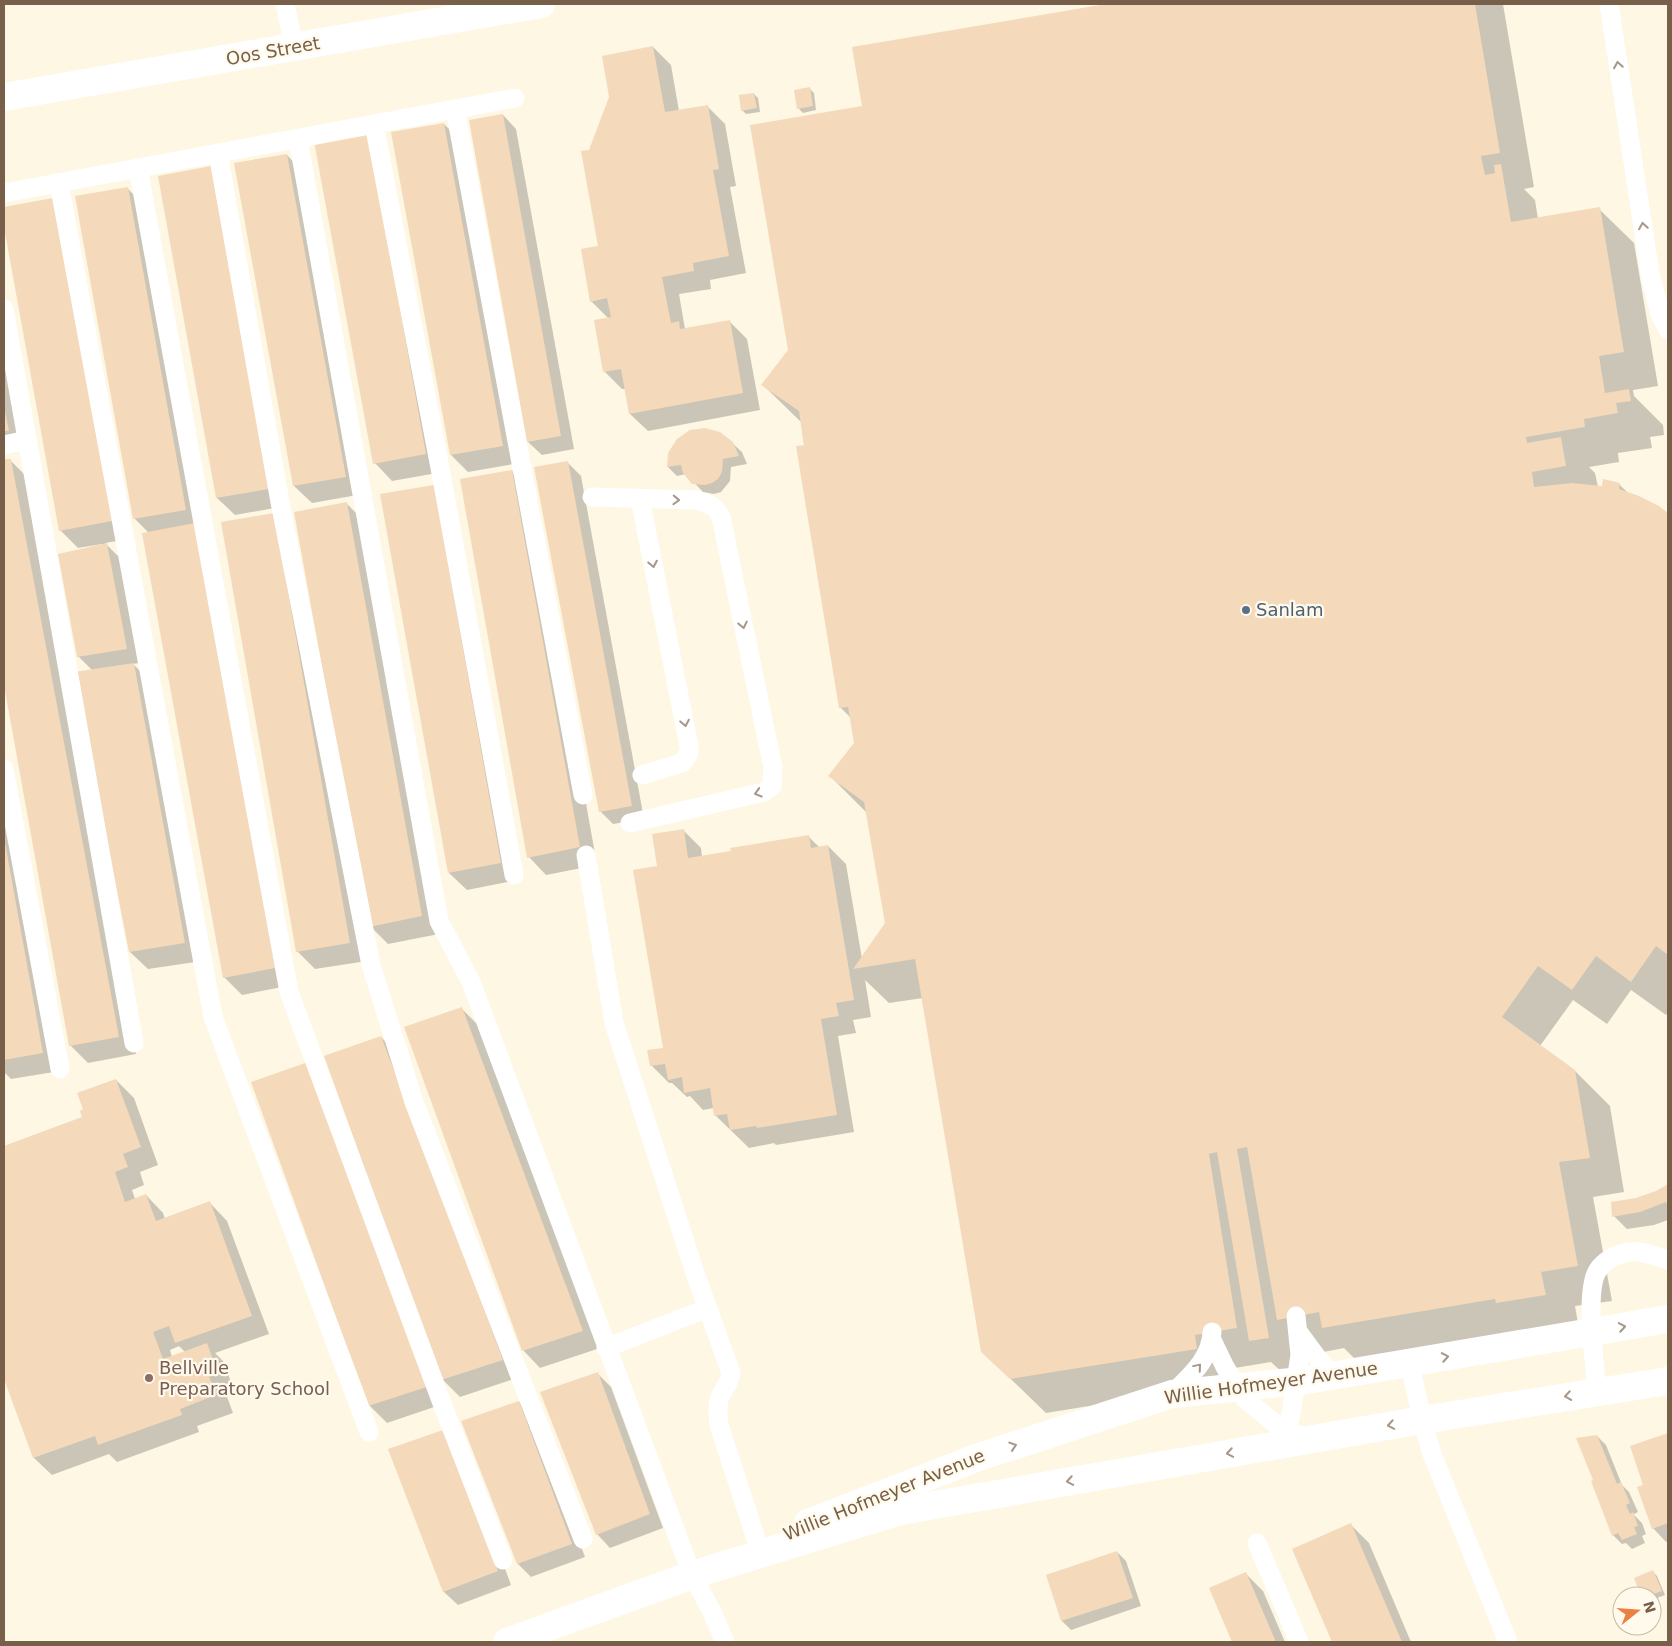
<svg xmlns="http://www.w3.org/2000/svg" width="1672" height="1646" font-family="'DejaVu Sans',sans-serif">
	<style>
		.shadow { fill: #0003; fill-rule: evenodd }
		.building { fill: #f4d9bb }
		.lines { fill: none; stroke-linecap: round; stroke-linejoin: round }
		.service { stroke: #fff; stroke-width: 19 }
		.minor { stroke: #fff; stroke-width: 28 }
		.oneway { stroke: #a79789 }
		.service-dot { fill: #5c6f8a; stroke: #fffaeb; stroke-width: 2 }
		.education-dot { fill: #8d6e63; stroke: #fffaeb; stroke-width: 2 }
		.labels { text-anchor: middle; stroke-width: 4.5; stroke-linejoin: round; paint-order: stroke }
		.street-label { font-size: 18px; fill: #775f49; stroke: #fffaeb }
		.service-label { font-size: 18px; fill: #4e5e75; stroke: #fffaeb; text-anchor: start }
		.education-label { font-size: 18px; fill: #785e54; stroke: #fffaeb; text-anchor: start }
	</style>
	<rect width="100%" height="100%" fill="#fdf7e4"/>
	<g class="shadow">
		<polygon points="1106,4 1503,4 1534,187 1524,189 1535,200 1538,219 1599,209 1634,243 1658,386 1633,390 1634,396 1663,425 1664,435 1650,437 1652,448 1618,453 1619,462 1589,467 1595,473 1598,487 1619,484 1630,495 1658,507 1668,515 1668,1012 1666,1015 1631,990 1607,1024 1573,1000 1540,1046 1575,1071 1610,1106 1624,1192 1593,1197 1612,1301 1575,1306 1579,1329 1358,1362 1344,1348 1313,1354 1297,1338 1303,1372 1285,1375 1271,1362 1229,1369 1231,1383 1046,1413 982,1351 923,998 889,1003 865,980 871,1017 853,1020 856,1033 838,1036 854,1132 776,1145 774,1143 749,1148 715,1115 714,1108 703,1110 690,1096 687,1097 672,1083 669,1083 651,1065 664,1049 659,867 683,830 701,848 702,857 809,837 820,848 828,846 846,864 862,959 886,924 867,813 830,776 855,743 851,718 841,708 801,422 763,385 789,351 864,107"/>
		<polygon points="653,47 671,65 679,111 707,106 725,124 736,186 730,187 746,273 710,280 711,289 679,294 685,329 729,321 747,339 760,410 648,431 630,414 625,389 622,389 605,372 609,319 591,301 599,247 590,151"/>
		<polygon points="810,89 814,93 816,110 803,113 799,109"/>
		<polygon points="754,94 758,98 760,112 746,114 742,110"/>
		<polygon points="503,115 516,129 574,449 542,455 528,442 471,121"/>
		<polygon points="444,124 462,142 520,463 468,472 451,455"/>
		<polygon points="367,133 443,472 392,481 375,463"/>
		<polygon points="287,155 304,173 363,494 312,503 294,486"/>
		<polygon points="159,177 286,506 235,515 217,498"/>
		<polygon points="127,188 145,206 292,985 242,995 224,977 149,533 135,519"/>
		<polygon points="53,199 129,539 105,543 120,558 139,663 133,664 151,682 202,961 148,969 130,952 93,671 78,656 102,546 102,544 78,548 60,530 4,220 4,208"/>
		<polygon points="4,334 22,444 4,446"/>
		<polygon points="732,443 742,452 747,464 731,467 730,481 721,492 714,494 703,492 686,474 677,476 668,467 669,453"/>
		<polygon points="4,460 10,460 28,478 136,1054 88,1063 70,1045 4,678"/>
		<polygon points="567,462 581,476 644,819 613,824 600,811"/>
		<polygon points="512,471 530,489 597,865 546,875 529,857"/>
		<polygon points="433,486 518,880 467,890 449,873"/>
		<polygon points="347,504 364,521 439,934 388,944 370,926"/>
		<polygon points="273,514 367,961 315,969 297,951"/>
		<polygon points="4,752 60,1071 11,1079 4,1072"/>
		<polygon points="461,1008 479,1026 600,1348 540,1368 523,1350"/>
		<polygon points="381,1037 398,1055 520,1377 460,1397 442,1379"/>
		<path d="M116,1080L134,1098L158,1165L140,1172L144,1185L132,1190L135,1199L146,1195L163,1213L165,1219L210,1203L227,1221L269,1334L215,1353L224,1362L234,1391L226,1394L233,1413L197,1426L199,1432L117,1462L109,1454L52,1475L34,1458L4,1375V1147L84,1118ZM179,1346L185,1352L172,1357L170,1350Z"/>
		<polygon points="252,1083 446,1403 387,1423 369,1405"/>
		<polygon points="1668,1185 1668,1220 1654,1225 1627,1229 1614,1216 1636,1199 1657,1192"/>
		<polygon points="597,1373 611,1387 663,1528 610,1548 597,1534"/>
		<polygon points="519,1402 532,1416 585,1557 531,1577 518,1564"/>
		<polygon points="1668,1435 1668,1541 1666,1542 1653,1528 1645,1485 1631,1447"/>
		<polygon points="1597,1436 1606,1445 1622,1485 1629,1492 1638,1512 1634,1514 1634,1515 1642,1523 1646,1534 1642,1536 1645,1543 1632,1549 1626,1543 1622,1544 1613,1535 1595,1480"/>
		<polygon points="459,1444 511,1585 458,1605 444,1592 389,1450"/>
		<polygon points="1351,1525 1369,1543 1411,1642 1333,1642 1294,1549"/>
		<polygon points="1117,1552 1126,1561 1141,1606 1071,1630 1062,1621 1047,1575"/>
		<polygon points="1653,1572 1657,1576 1665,1595 1652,1600 1652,1596 1642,1596"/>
		<polygon points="1245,1573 1263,1591 1285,1642 1233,1642 1210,1588"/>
	</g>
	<g class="building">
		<polygon points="1106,4 1475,4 1500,153 1481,156 1485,175 1495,173 1494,165 1501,164 1511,222 1600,207 1624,352 1599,356 1605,393 1629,389 1631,401 1616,403 1618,413 1584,419 1585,427 1526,437 1527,443 1561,437 1566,466 1532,472 1534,487 1572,483 1602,486 1603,479 1620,483 1619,489 1639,496 1659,506 1668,513 1668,955 1656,946 1631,982 1596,956 1572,990 1538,966 1502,1017 1575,1070 1590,1158 1559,1162 1578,1266 1541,1272 1546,1295 1496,1303 1495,1299 1322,1328 1319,1312 1277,1320 1247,1147 1237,1149 1269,1338 1249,1341 1217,1152 1209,1154 1237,1328 1195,1335 1197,1349 1010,1379 981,1352 915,959 853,969 885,923 864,802 828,776 854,743 848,707 839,708 796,446 804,445 799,411 761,385 788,350 750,125 862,106 852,47"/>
		<polygon points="653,46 665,112 708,105 719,169 713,170 729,256 693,263 694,271 662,277 671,323 679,321 680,329 730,320 743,393 629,414 621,369 603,372 594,320 611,317 607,298 590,302 581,249 598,246 581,151 589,150 609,97 602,56"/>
		<polygon points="810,87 813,106 797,109 794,90"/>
		<polygon points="754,93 757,108 741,111 739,95"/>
		<polygon points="503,114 561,436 527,442 469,120"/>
		<polygon points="444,123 503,446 450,455 391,132"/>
		<polygon points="368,131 426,454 373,464 314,141"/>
		<polygon points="287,154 346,477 293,486 234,163"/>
		<polygon points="211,166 269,489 216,498 158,176"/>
		<polygon points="128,187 186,510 133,519 75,196"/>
		<polygon points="53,198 112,521 59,531 4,227 4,207"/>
		<polygon points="4,406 9,431 4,431"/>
		<polygon points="705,428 720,432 733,442 739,456 723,459 722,472 718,479 712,483 705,485 692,484 683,473 681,465 667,467 668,453 677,439 690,430"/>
		<polygon points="4,459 11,459 119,1037 69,1046 4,685"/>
		<polygon points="568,461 632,806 599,812 534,467"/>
		<polygon points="512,470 580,847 527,858 460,479"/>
		<polygon points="434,485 501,863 448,873 380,494"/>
		<polygon points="347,502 422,916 369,927 294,512"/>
		<polygon points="274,513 350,943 296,952 221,522"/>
		<polygon points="195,523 275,968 223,978 142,533"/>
		<polygon points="107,543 127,649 77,657 58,554"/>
		<polygon points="134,663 185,943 129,952 74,672"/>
		<polygon points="684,829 688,858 731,851 730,848 809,835 811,848 828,845 854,1000 836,1003 839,1016 821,1019 837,1115 757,1128 756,1126 730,1130 727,1114 714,1116 710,1088 684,1093 682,1077 668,1080 665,1064 650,1066 647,1050 663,1048 633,870 657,866 652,834"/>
		<polygon points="4,837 43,1053 4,1060"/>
		<polygon points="462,1007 583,1331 522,1351 404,1027"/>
		<polygon points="381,1036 503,1360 441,1380 324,1056"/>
		<polygon points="308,1062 430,1386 368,1406 251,1082"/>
		<polygon points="116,1079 141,1147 123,1154 128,1167 115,1172 125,1202 146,1194 156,1221 210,1201 252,1316 175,1343 169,1326 153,1332 163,1359 207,1343 218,1373 209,1376 216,1395 180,1409 182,1415 98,1445 95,1436 33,1458 4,1379 4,1146 82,1117 80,1111 83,1109 77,1093"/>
		<polygon points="1668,1184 1668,1206 1666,1202 1640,1212 1612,1217 1611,1202 1636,1198 1656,1191"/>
		<polygon points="598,1372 650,1514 596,1535 540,1392"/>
		<polygon points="519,1401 572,1544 517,1564 461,1421"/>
		<polygon points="446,1429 498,1571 443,1592 388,1449"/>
		<polygon points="1668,1433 1668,1523 1652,1529 1637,1487 1643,1485 1630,1446"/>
		<polygon points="1597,1435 1617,1484 1621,1482 1630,1503 1626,1505 1630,1514 1633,1512 1638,1526 1634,1527 1637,1534 1622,1540 1618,1533 1612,1536 1591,1481 1593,1480 1576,1438"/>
		<polygon points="1351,1523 1402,1642 1332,1642 1292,1549"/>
		<polygon points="1117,1551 1133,1598 1061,1621 1046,1575"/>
		<polygon points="1653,1570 1662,1591 1648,1596 1641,1596 1634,1578"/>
		<polygon points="1246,1572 1276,1642 1232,1642 1209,1588"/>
	</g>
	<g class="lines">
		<g class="service">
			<polyline points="285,4 294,47"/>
			<polyline points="1609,4 1650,274 1660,314 1668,330"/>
			<polyline points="455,109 583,795"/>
			<polyline points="374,124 441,473 514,875"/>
			<polyline points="298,139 439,921 471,982 692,1575 711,1610 725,1642"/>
			<polyline points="218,153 280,502 371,965 414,1102 583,1539"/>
			<polyline points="138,168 289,992 443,1406 503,1560"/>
			<polyline points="59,183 213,1017 369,1432"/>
			<polyline points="4,193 515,98"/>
			<polyline points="4,309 134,1043"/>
			<polyline points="4,445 27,440"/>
			<path d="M592,497L696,500C708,503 716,506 721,517L773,768L772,786L764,792L630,823"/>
			<polyline points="640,499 689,746 689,753 682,763 642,775"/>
			<polyline points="4,769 60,1069"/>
			<path d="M586,855L614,1023L696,1276L731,1373C730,1383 722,1390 719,1400C717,1408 718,1417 719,1425L758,1545L763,1553"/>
			<polyline points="1299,1333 1316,1356 1334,1376"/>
			<polyline points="1212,1340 1225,1367 1245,1399 1279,1427 1308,1439"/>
			<polyline points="606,1348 708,1308"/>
			<polyline points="1410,1364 1422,1420 1432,1454 1508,1642"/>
			<path d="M1597,1392C1595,1366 1584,1290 1598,1270C1604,1260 1619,1253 1631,1252C1642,1250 1657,1257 1668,1260"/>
			<path d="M1172,1394C1189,1377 1211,1359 1212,1332"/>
			<polyline points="1285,1441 1292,1408 1300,1355 1296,1316"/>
			<polyline points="1257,1543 1299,1642"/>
		</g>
		<g class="minor">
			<polyline points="4,97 541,4"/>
			<polyline points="808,1523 979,1457 1172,1394 1301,1381 1668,1319"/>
			<polyline points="507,1642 692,1575 900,1511 1422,1420 1668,1381"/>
		</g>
	</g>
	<defs><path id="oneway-chevron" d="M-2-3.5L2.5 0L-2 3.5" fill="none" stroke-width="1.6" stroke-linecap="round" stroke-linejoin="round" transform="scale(1.25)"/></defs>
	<g class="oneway">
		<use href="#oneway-chevron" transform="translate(1618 65) rotate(-99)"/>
		<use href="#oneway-chevron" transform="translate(1643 226) rotate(-99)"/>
		<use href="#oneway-chevron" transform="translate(676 500) rotate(2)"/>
		<use href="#oneway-chevron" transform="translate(653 564) rotate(79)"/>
		<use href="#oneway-chevron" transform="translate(743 625) rotate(78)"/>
		<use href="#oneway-chevron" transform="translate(685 723) rotate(79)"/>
		<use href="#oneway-chevron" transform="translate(758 793) rotate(164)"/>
		<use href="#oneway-chevron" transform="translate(1622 1327) rotate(-10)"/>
		<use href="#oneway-chevron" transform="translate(1445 1357) rotate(-10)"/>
		<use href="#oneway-chevron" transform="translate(1198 1367) rotate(-50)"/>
		<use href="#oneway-chevron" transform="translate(1568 1396) rotate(171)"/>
		<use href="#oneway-chevron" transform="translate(1391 1425) rotate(170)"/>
		<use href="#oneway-chevron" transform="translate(1013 1446) rotate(-18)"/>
		<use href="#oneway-chevron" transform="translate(1230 1453) rotate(170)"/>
		<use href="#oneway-chevron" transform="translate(1070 1481) rotate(170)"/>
	</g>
	<circle class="service-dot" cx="1246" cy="610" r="5"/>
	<circle class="education-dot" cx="149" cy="1378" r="5"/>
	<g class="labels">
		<g class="street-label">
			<text transform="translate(273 51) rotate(-10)" y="6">Oos Street</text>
			<text transform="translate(1271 1383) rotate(-8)" y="6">Willie Hofmeyer Avenue</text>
			<text transform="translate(884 1495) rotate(-22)" y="6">Willie Hofmeyer Avenue</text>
		</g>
		<g class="service-label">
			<text x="1256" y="616">Sanlam</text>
		</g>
		<g class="education-label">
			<text x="159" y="1374">Bellville<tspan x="159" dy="21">Preparatory School</tspan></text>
		</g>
	</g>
	<rect width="1672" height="1646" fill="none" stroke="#775f49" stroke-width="10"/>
	<g transform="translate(1637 1611) rotate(73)"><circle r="24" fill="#fffaeb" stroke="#c9bcaa"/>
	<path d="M0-4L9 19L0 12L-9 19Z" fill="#eb8045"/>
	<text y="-8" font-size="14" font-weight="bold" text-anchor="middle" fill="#775f49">N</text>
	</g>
</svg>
